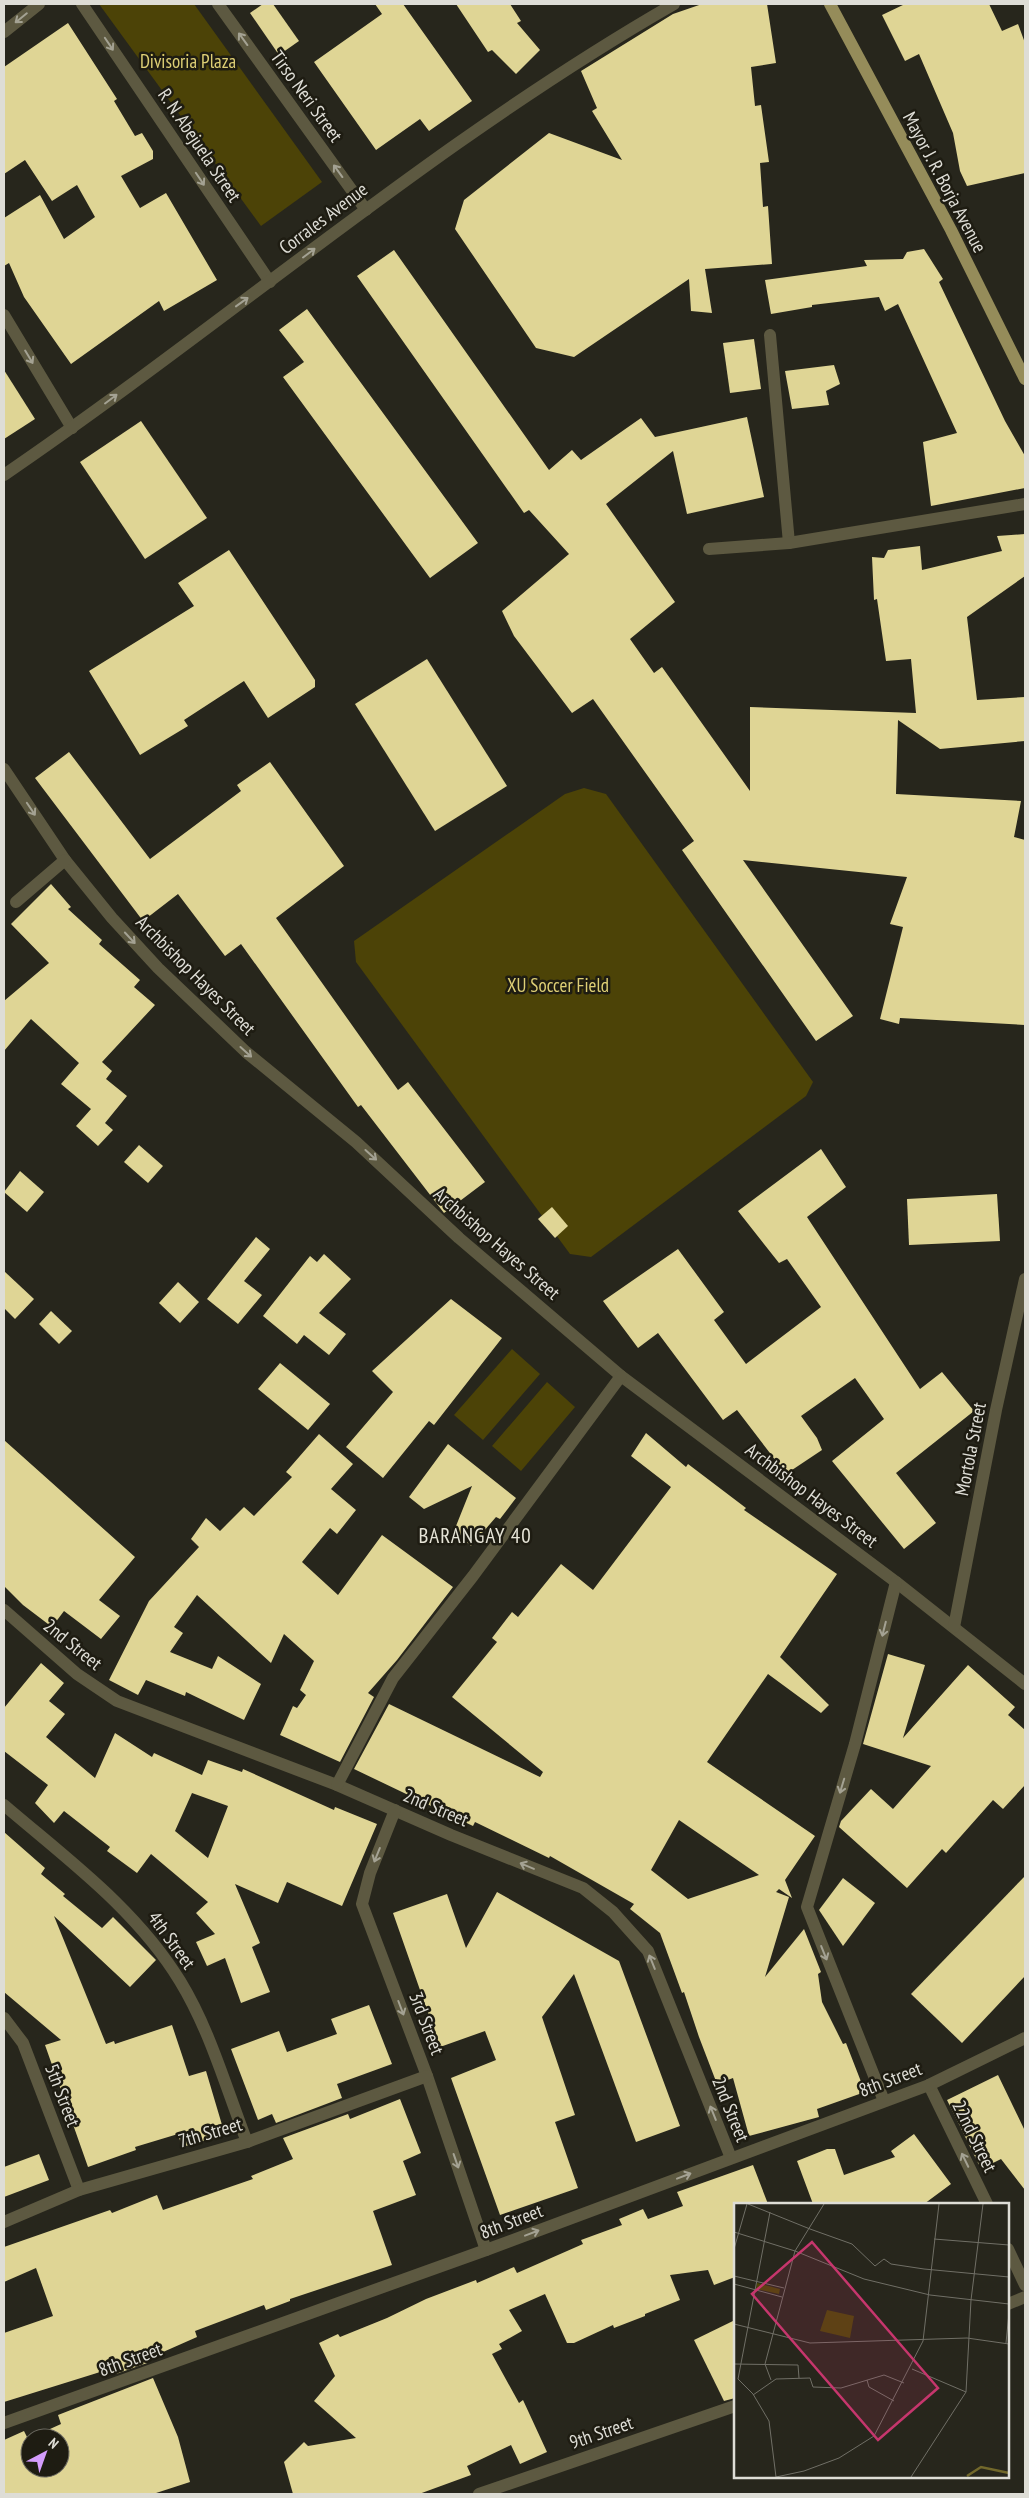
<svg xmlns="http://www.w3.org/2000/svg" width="1029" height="2498" font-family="'PT Sans Narrow',sans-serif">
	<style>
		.green { fill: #4c4307 }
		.building { fill: #dfd595; fill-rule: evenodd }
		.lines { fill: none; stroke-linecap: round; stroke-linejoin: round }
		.minor { stroke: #5d5941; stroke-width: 12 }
		.major { stroke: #958c5a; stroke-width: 12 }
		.oneway { stroke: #a4a293 }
		.labels { text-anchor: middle; stroke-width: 5; stroke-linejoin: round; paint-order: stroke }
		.park-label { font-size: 19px; fill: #decf75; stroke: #1e1c12 }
		.street-label { font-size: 19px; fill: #deddd6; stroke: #1e1c12 }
		.quarter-label { font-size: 21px; letter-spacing: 1px; fill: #e6e4d7; stroke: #1e1c12 }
		.inset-river { fill: none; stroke: #72682b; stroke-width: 2.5 }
		.inset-road { fill: none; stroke: #706f66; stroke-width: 1 }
		.view { fill: #c6366d; fill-opacity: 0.15; stroke: #c6366d; stroke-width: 2.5 }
		.inset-edge { fill: none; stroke: #deddd6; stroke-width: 2.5 }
	</style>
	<rect width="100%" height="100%" fill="#27261c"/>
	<g class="green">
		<polygon points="99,4 194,4 322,182 261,226"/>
		<polygon points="584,788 606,794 813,1082 806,1096 591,1257 570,1254 356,962 354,941 565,794"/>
		<polygon points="512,1349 540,1374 483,1440 454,1415"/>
		<polygon points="547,1382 575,1407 521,1471 492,1446"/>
	</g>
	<g class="building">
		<polygon points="263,4 273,4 299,41 279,55 250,13"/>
		<polygon points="375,4 403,4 472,101 429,131 420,119 376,150 314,62 382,14"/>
		<polygon points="456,4 510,4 521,21 517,23 540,50 516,74 492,50 488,52"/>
		<polygon points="702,4 767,4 776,63 751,67 755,106 761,105 769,162 760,163 763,207 768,206 772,264 705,269 712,313 691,311 689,279 574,357 536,348 455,229 464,200 549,133 622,160 592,111 597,108 581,71 673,14"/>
		<polygon points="905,4 989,4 1002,31 1018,24 1025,43 1025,173 967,186 960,171 953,133 919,54 905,61 882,15"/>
		<polygon points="68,23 117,99 114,101 135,136 142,133 153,151 153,159 121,176 140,208 166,193 217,280 164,311 159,301 71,364 24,297 9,263 4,266 4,218 40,195 64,239 95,217 77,185 52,201 25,160 4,174 4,67"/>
		<polygon points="924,249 943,279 939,282 1005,421 1025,456 1025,488 931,506 923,442 957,433 898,304 885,311 879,297 812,305 812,307 771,314 765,280 867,266 864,260 903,259 907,252"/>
		<polygon points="394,250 549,470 572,450 581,460 641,418 655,437 747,417 764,497 687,514 673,451 606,504 675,602 630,639 654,673 662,667 750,791 750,707 916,713 911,659 886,661 877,599 874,600 872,557 884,558 888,550 920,546 922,570 1002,551 997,536 1025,534 1025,576 967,617 977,700 1025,697 1025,741 940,749 898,720 896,794 1021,801 1014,837 1025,840 1025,1025 900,1018 899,1024 880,1019 903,927 890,924 907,877 743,860 853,1016 816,1041 682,850 694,841 593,699 572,713 514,636 502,611 569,554 529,510 524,513 357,276"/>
		<polygon points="307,309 478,543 430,578 283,377 304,362 279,330"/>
		<polygon points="754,339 761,389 730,393 723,343"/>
		<polygon points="834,365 840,384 826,391 829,405 792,409 785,371"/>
		<polygon points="4,370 35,419 4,439"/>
		<polygon points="141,421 207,518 145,559 80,462"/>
		<polygon points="229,550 315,680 315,687 268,718 244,681 184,720 188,726 140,755 89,671 194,606 178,583"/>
		<polygon points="427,659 507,786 435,831 355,704"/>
		<polygon points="69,752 150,859 241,791 237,785 270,762 344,866 276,918 398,1090 408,1082 485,1182 444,1213 361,1105 358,1107 241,944 225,956 178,894 143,921 35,778"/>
		<polygon points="51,884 71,907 68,909 102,940 99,944 140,980 134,987 155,1005 102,1062 112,1071 106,1079 127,1096 105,1123 113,1130 98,1146 76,1126 91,1109 61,1084 79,1063 31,1019 4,1051 4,1001 49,963 11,924"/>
		<polygon points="139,1145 163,1166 148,1183 124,1162"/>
		<polygon points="821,1149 846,1187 807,1217 920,1389 942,1372 974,1411 896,1473 936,1523 904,1549 832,1461 884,1419 855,1378 801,1416 817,1438 822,1450 786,1474 737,1410 723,1420 658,1333 638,1348 603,1301 678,1249 724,1312 714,1320 746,1364 821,1307 787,1259 779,1263 738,1211"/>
		<polygon points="20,1171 44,1192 27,1212 4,1192"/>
		<polygon points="997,1194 1000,1241 909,1245 907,1199"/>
		<polygon points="552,1207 568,1226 555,1238 538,1219"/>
		<polygon points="256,1237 270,1249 244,1281 262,1295 238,1324 207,1299"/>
		<polygon points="324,1254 351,1279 319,1313 346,1334 329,1355 304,1335 297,1344 263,1316 310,1256 317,1262"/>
		<polygon points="4,1271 34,1299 15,1319 4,1308"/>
		<polygon points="178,1282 199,1302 180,1323 159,1303"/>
		<polygon points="451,1299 502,1338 434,1425 429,1421 383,1478 346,1447 393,1392 372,1371"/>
		<polygon points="51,1311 72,1331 59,1344 39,1324"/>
		<polygon points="280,1363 330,1404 308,1430 258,1389"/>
		<path d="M646,1433L686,1467L688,1464L746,1508L744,1510L837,1574L780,1657L829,1705L821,1713L768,1674L707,1762L815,1836L785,1880L792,1898L779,1889L776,1892L789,1897L765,1977L804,1929L821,1972L818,1974L822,2002L843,2044L846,2043L865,2092L817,2109L819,2117L749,2136L733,2078L717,2084L699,2037L684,1992L682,1993L660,1933L630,1909L634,1904L550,1856L549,1858L475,1822L473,1826L354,1769L389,1704L540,1777L543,1772L452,1697L497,1642L492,1638L512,1612L518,1617L561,1564L593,1590L671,1487L631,1456ZM679,1820L759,1875L688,1899L651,1870Z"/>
		<polygon points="319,1434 353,1464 331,1489 356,1510 337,1534 330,1528 302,1562 338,1595 382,1535 453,1587 397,1660 368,1693 374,1697 340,1762 280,1735 293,1706 297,1708 306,1695 300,1690 314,1661 284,1634 271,1663 197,1595 174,1627 183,1633 170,1652 212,1669 218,1656 261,1684 244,1720 186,1692 185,1696 146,1680 138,1695 109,1680 149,1601 199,1547 191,1539 206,1518 220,1531 244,1507 254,1516 292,1477 286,1472"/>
		<polygon points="4,1440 135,1557 99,1600 120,1616 101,1639 64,1611 52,1627 23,1605 4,1586"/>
		<polygon points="448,1444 516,1498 500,1519 496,1517 471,1546 454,1531 472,1486 424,1509 409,1497"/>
		<polygon points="888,1654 925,1665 903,1738 968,1665 1015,1707 1008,1715 1025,1730 1025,1785 1003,1809 993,1800 946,1853 942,1849 907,1888 839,1827 841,1821 871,1789 893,1809 931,1766 863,1744"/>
		<path d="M41,1663L64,1683L49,1701L65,1714L46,1737L95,1778L115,1733L152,1757L154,1753L202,1775L208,1760L242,1772L243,1769L334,1810L335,1807L377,1824L342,1906L287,1882L278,1903L235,1884L260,1943L252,1947L270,1992L241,2003L225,1958L207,1966L196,1942L215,1934L196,1913L208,1902L151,1854L137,1873L107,1851L110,1847L64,1811L54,1823L35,1803L48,1785L4,1751V1708ZM192,1793L228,1806L208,1858L175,1831Z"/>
		<polygon points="4,1832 45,1868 41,1874 65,1894 63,1896 102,1928 113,1917 156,1960 130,1987 54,1916 106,2044 114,2041 115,2044 172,2025 189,2076 206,2071 225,2135 182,2147 178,2134 135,2147 136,2150 88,2167 45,2045 61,2040 4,1992"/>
		<polygon points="1025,1876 1025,1976 962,2043 911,1994"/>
		<polygon points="843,1878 875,1903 843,1946 819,1910"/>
		<polygon points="497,1892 619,1961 680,2126 636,2142 574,1974 542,2017 575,2115 555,2122 578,2188 500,2215 451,2078 496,2060 485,2031 440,2047 393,1913 447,1894 466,1948"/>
		<polygon points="369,2005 392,2064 337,2084 342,2098 276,2123 272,2114 258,2120 231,2049 279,2031 287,2052 337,2034 331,2019"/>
		<polygon points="998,2075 1025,2131 1025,2190 1001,2159 981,2169 947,2100"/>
		<polygon points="400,2099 421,2153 403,2161 416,2195 373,2211 392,2265 290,2299 290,2301 266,2310 264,2305 195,2331 197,2337 145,2360 147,2363 116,2374 113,2368 4,2402 4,2333 53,2316 36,2268 4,2282 4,2247 110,2210 112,2213 157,2195 163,2210 253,2179 251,2176 293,2159 283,2138 348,2114 350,2119"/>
		<polygon points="914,2134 951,2184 924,2204 813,2204 797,2161 827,2149 835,2149 844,2175 895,2157 891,2151"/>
		<polygon points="39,2154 49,2180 4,2197 4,2167"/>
		<polygon points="753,2165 768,2204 735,2204 735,2277 714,2285 708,2270 670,2275 680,2300 645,2314 645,2316 614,2328 613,2325 574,2343 567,2343 545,2294 509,2310 522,2331 499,2344 502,2349 492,2354 519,2403 523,2400 547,2452 520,2464 511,2445 467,2466 471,2475 419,2494 293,2494 284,2462 304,2442 308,2446 356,2438 314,2401 335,2376 319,2343 338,2334 340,2337 387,2318 426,2299 476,2280 477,2283 514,2267 517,2273 583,2244 581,2240 622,2225 619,2219 643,2209 648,2219 683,2206 677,2192"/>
		<polygon points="735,2320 735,2398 724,2401 694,2340"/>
		<path d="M153,2378L178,2437L190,2482L153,2494H4V2440L24,2431L28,2439L61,2424L58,2415ZM30,2438H60V2468H30Z"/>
	</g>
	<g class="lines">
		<g class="minor">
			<polyline points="82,4 270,282"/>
			<polyline points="218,4 366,210"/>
			<polyline points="4,32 39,4"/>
			<polyline points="4,315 72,428"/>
			<polyline points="770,335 789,543"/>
			<path d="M4,475C229,321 437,140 674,4"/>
			<polyline points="709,549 789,543 1025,504"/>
			<polyline points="4,769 65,860 112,918 158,968 246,1052 356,1142 459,1238 621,1376 896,1582 1025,1684"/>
			<polyline points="16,902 65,860"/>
			<polyline points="4,1610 77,1674 117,1701 337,1785 451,1835 583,1888 613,1912 648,1951 731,2158"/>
			<polyline points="954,1627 996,1410 1025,1279"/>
			<polyline points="337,1785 393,1678 473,1576 621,1376"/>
			<path d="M4,1805C67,1859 136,1909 180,1981C210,2030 226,2088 247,2142"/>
			<polyline points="395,1810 370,1873 362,1904 427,2076 486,2250"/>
			<polyline points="4,2018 23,2043 79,2190"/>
			<polyline points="929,2085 987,2204"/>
			<polyline points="884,2101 807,1907 855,1744 896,1582"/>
			<polyline points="4,2222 79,2190 247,2142 427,2076"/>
			<polyline points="1008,2249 1025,2285"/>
			<polyline points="1008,2304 1025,2297"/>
			<polyline points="4,2423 486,2250 929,2085 1025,2038"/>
			<polyline points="479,2494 735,2406"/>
		</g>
		<polyline class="major" points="830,4 951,230 1025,379"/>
	</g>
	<defs><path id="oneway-shaft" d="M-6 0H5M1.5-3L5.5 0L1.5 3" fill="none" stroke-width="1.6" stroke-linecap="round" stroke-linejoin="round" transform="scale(1.25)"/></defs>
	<g class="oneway">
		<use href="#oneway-shaft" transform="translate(21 18) rotate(141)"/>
		<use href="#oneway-shaft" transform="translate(243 39) rotate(-126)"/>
		<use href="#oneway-shaft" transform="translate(109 44) rotate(56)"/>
		<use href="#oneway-shaft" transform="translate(338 171) rotate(-126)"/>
		<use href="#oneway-shaft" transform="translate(200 179) rotate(56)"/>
		<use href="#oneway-shaft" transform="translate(309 253) rotate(-37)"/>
		<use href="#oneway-shaft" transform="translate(242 302) rotate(-36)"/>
		<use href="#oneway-shaft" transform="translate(29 357) rotate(59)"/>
		<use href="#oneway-shaft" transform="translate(111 399) rotate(-37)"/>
		<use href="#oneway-shaft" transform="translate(31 809) rotate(56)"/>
		<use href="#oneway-shaft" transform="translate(130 938) rotate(47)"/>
		<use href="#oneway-shaft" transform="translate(246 1052) rotate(42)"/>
		<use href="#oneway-shaft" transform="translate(371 1155) rotate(42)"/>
		<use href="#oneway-shaft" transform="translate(884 1629) rotate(104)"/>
		<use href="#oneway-shaft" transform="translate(842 1786) rotate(107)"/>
		<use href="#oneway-shaft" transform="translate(377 1855) rotate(112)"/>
		<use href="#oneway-shaft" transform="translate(527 1866) rotate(-157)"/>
		<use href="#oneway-shaft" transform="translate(824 1953) rotate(68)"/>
		<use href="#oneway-shaft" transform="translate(652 1962) rotate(-112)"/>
		<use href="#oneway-shaft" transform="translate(401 2008) rotate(69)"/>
		<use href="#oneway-shaft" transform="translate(713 2113) rotate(-112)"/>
		<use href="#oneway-shaft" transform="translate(965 2160) rotate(-116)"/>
		<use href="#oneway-shaft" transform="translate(456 2161) rotate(71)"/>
		<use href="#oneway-shaft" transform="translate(684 2176) rotate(-21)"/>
		<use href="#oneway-shaft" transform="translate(532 2233) rotate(-21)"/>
	</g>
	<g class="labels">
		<g class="park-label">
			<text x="188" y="68">Divisoria Plaza</text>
			<text x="558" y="992">XU Soccer Field</text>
		</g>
		<g class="street-label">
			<text transform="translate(307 96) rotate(54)" y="7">Tirso Neri Street</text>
			<text transform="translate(200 145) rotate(56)" y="7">R. N. Abejuela Street</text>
			<text transform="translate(945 182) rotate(62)" y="7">Mayor J. R. Borja Avenue</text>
			<text transform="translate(323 218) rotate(-37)" y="7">Corrales Avenue</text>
			<text transform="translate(196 975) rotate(45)" y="7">Archbishop Hayes Street</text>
			<text transform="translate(497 1243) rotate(41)" y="7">Archbishop Hayes Street</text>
			<text transform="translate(970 1449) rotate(-79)" y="7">Mortola Street</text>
			<text transform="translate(812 1495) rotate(37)" y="7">Archbishop Hayes Street</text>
			<text transform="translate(73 1644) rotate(39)" y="7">2nd Street</text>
			<text transform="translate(436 1807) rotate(23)" y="7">2nd Street</text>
			<text transform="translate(172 1940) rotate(54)" y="7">4th Street</text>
			<text transform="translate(427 2023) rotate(69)" y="7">3rd Street</text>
			<text transform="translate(890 2079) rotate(-21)" y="7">8th Street</text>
			<text transform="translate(63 2095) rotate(69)" y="7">5th Street</text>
			<text transform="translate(731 2109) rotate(68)" y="7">2nd Street</text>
			<text transform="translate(210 2132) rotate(-16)" y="7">7th Street</text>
			<text transform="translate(975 2136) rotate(64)" y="7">22nd Street</text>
			<text transform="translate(511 2221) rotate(-21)" y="7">8th Street</text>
			<text transform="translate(130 2359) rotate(-20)" y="7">8th Street</text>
			<text transform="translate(601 2432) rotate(-19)" y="7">9th Street</text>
		</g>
		<g class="quarter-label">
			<text x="475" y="1543">BARANGAY 40</text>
		</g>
	</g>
	<g transform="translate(734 2203)">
		<rect width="275" height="275" fill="#27261c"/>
		<path d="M23,80L46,86L45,91L22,86ZM93,107L120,113L116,135L86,128Z" fill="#4c4307"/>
		<path class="inset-river" d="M233,273L247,264L275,270"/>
		<path class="inset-road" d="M14,1L76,26M36,9L4,176L19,191L35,218L42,274M76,26L118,41L141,63L150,56L157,61L190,66L275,74M0,29L61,48L130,76L196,92L275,101M200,36L275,42M0,46L13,1M61,48L90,1M0,73L50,85M0,81L48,94M237,97L249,1M0,121L76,140L233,135L275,141M272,140L275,110M0,161L64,162L65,175M31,161L61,48M31,161L37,177M178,166L232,189M133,177L135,184L160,198M19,192L42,176L76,175L79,184L107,185L150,172L170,180M42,274L70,268L105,255L140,233L189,138L205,1M177,274L232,189L237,97"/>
		<path class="view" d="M78,39L204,185L144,237L18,91Z"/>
		<rect width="275" height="275" class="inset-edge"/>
	</g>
	<rect width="1029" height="2498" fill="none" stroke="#deddd6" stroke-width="10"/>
	<g transform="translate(45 2453) rotate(41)"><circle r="24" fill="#1e1c12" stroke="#6b6960"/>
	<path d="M0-4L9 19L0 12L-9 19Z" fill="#d49cfc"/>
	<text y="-8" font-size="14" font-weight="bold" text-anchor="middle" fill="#deddd6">N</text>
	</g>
</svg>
